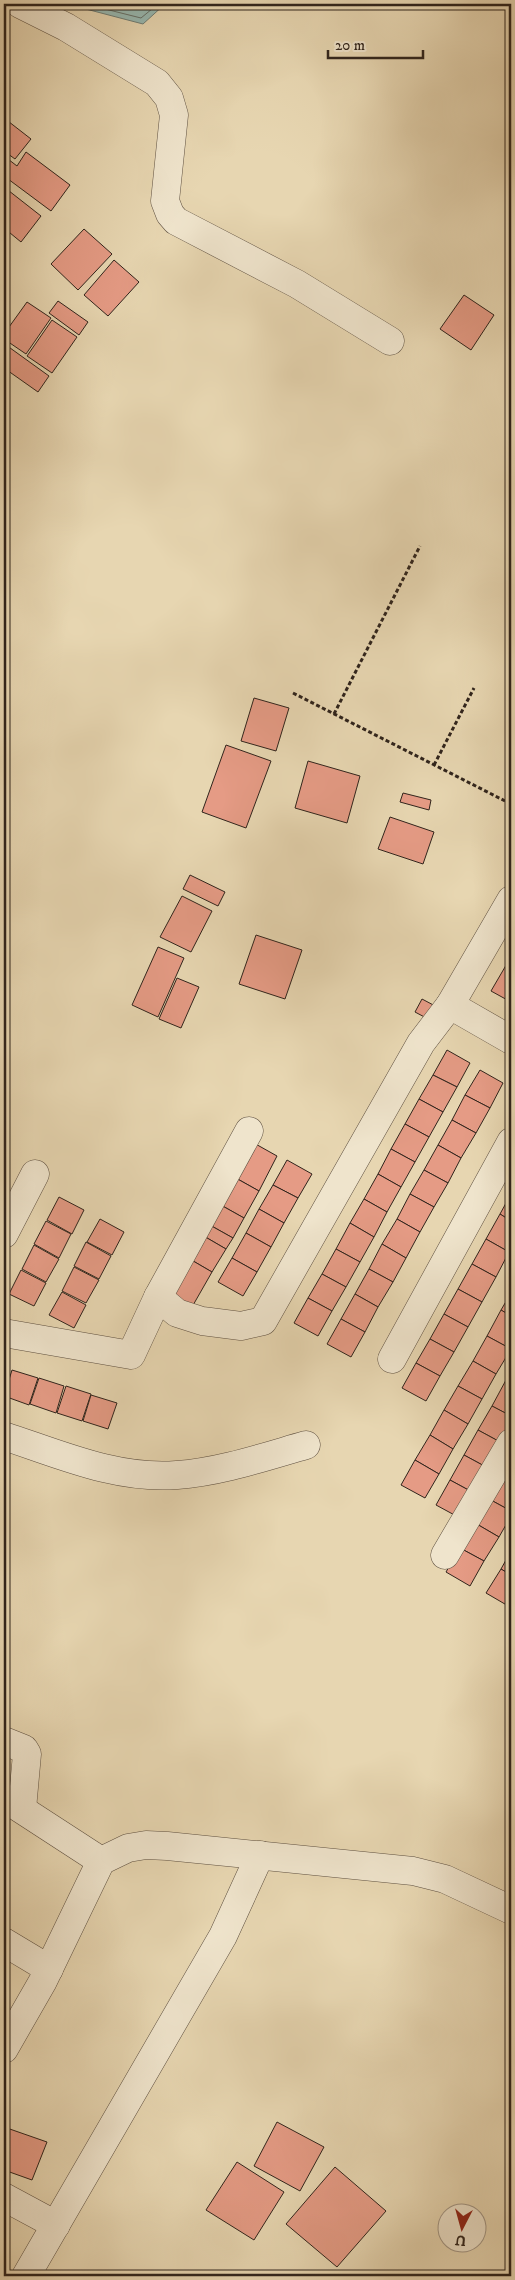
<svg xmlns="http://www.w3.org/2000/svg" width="515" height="2280" font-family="'IM FELL DW Pica',serif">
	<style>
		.water { fill: #97b8b1; stroke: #6e7d75 }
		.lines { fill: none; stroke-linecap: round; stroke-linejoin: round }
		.shore { stroke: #646e66; stroke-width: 1 }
		.building { fill: #e59b85; stroke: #30241c }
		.street-casing { stroke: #5e5041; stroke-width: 29 }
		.path { stroke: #30241c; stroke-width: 3; stroke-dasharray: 4 2.5; stroke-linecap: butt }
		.street { stroke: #efe4cc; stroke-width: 28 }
	</style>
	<rect width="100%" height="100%" fill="#e7d6b1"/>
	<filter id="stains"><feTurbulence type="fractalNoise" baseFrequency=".004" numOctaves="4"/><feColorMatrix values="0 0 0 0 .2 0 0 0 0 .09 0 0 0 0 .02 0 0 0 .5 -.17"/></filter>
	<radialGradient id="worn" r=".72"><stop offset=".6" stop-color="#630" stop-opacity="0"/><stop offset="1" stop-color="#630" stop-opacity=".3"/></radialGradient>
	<polygon class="water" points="77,4 165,4 143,24 82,8"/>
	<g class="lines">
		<polyline class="shore" points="85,4 141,18 158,4"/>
	</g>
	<g class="building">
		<polygon points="4,118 31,139 15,159 4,151"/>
		<polygon points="26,152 70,185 51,211 4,176 4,156 17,166"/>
		<polygon points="4,187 41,216 21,242 4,228"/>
		<polygon points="84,229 112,254 78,290 51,264"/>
		<polygon points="114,260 139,282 108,316 84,295"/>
		<polygon points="464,295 494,315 471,350 440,329"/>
		<polygon points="58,301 88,322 79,335 49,313"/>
		<polygon points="27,302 51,318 26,354 4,339 4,334"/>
		<polygon points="52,320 77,337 52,373 27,356"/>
		<polygon points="6,345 49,376 38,392 4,368 4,348"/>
		<polygon points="254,698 289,708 276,751 241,741"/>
		<polygon points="226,745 271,761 246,828 202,812"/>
		<polygon points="308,761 360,776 347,823 295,808"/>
		<polygon points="403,793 431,800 429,810 400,802"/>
		<polygon points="390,817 434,832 423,864 378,849"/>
		<polygon points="190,875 225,892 218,906 183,889"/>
		<polygon points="182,896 212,911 191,952 160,937"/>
		<polygon points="256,935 302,950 285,999 239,984"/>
		<polygon points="158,947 184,958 158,1017 132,1005"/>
		<polygon points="511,956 511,970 505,967"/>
		<polygon points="505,967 511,970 511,1002 491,991"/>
		<polygon points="177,978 199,987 181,1028 159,1019"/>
		<polygon points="422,999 439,1008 432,1021 415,1012"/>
		<polygon points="447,1050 470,1063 457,1087 433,1075"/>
		<polygon points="480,1070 503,1083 490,1108 465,1095"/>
		<polygon points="433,1075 457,1087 443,1112 419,1099"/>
		<polygon points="465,1095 490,1108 476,1133 452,1120"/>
		<polygon points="419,1099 443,1112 429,1137 405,1124"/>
		<polygon points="452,1120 476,1133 461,1158 438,1145"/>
		<polygon points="405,1124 429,1137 415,1162 391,1149"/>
		<polygon points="252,1142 277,1156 259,1191 234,1177"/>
		<polygon points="438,1145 461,1158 448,1183 424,1170"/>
		<polygon points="391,1149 415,1162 401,1187 378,1174"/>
		<polygon points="287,1160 312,1174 298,1198 273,1185"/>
		<polygon points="4,1169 8,1172 4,1181"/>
		<polygon points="424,1170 448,1183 434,1207 410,1194"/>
		<polygon points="378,1174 401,1187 387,1212 364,1199"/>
		<polygon points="234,1177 259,1191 244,1218 219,1204"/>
		<polygon points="273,1185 298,1198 284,1223 259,1209"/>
		<polygon points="410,1194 434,1207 420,1232 397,1219"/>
		<polygon points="511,1194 511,1221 500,1214"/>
		<polygon points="59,1197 84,1210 72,1234 47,1220"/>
		<polygon points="364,1199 387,1212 374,1237 350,1223"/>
		<polygon points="219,1204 244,1218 233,1238 208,1224"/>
		<polygon points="259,1209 284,1223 271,1247 246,1233"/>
		<polygon points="500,1214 511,1221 511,1249 509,1252 486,1239"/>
		<polygon points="100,1219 124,1232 112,1255 87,1242"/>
		<polygon points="397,1219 420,1232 406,1258 382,1244"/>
		<polygon points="46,1221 71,1234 59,1258 34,1244"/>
		<polygon points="350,1223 374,1237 360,1262 336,1249"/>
		<polygon points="208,1224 233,1238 226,1249 202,1235"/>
		<polygon points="246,1233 271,1247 257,1272 232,1258"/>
		<polygon points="202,1235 226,1249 212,1272 188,1258"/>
		<polygon points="486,1239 509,1252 496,1277 472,1264"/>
		<polygon points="86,1242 111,1256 99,1279 74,1266"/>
		<polygon points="382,1244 406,1258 393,1282 369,1269"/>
		<polygon points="34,1245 59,1259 46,1282 22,1269"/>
		<polygon points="336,1249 360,1262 346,1287 322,1274"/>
		<polygon points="188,1258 212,1272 192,1307 168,1293"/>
		<polygon points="232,1258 257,1272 243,1296 218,1282"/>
		<polygon points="472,1264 496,1277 482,1302 458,1289"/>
		<polygon points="74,1267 99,1280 86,1303 62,1291"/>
		<polygon points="369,1269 393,1282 378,1307 355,1294"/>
		<polygon points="21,1270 46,1283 34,1306 9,1294"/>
		<polygon points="322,1274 346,1287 332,1311 308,1298"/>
		<polygon points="458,1289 482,1302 468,1327 444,1314"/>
		<polygon points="62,1292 86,1305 74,1328 49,1315"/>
		<polygon points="511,1293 511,1316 501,1310"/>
		<polygon points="355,1294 378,1307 365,1332 341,1319"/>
		<polygon points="308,1298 332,1311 318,1336 294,1323"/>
		<polygon points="501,1310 511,1316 511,1349 487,1336"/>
		<polygon points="444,1314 468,1327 454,1352 430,1339"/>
		<polygon points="341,1319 365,1332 351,1357 327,1344"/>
		<polygon points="487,1336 511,1349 496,1374 473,1361"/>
		<polygon points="430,1339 454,1352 440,1376 416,1363"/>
		<polygon points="473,1361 496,1374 482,1399 458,1386"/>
		<polygon points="416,1363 440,1376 426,1401 402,1388"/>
		<polygon points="12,1370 38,1378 29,1405 4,1396"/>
		<polygon points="511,1371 511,1383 506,1380"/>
		<polygon points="39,1378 64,1386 56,1413 30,1404"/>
		<polygon points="506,1380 511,1383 511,1416 492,1406"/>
		<polygon points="66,1386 91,1394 82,1421 57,1413"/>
		<polygon points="458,1386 482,1399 468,1424 444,1410"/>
		<polygon points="91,1395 117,1403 108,1429 83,1421"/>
		<polygon points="492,1406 511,1416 511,1427 502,1443 478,1430"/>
		<polygon points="444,1410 468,1424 453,1449 430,1435"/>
		<polygon points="478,1430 502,1443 488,1468 464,1455"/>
		<polygon points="430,1435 453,1449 439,1474 415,1460"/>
		<polygon points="464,1455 488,1468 474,1493 450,1480"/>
		<polygon points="415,1460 439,1474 425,1498 401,1485"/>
		<polygon points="504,1474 511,1478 511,1511 489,1499"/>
		<polygon points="450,1480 474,1493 460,1518 436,1505"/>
		<polygon points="489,1499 511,1511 511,1516 499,1537 475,1523"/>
		<polygon points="475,1523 499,1537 484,1561 460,1548"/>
		<polygon points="460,1548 484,1561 470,1586 446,1572"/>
		<polygon points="511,1551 511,1575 501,1569"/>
		<polygon points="501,1569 511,1575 510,1607 486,1593"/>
		<polygon points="277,2122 324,2147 300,2191 254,2166"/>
		<polygon points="4,2127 47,2142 32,2180 4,2170"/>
		<polygon points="237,2162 284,2192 254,2240 206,2210"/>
		<polygon points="335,2167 386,2211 337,2267 286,2224"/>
	</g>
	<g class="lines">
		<defs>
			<g id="street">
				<polyline points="20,4 66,27 157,83 169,98 174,115 165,201 170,214 176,221 297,284 390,341"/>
				<polyline points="450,1005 511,1040"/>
				<polyline points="4,1234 35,1174"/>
				<polyline points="158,1297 249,1131"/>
				<polyline points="4,1333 131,1355 158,1297 177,1313 202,1321 241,1326 263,1321 421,1043 450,1005 511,900"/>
				<polyline points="392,1359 511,1142"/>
				<path d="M4,1436C59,1454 117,1480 177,1475C220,1472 264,1457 306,1445"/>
				<polyline points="445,1555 511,1443"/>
				<polyline points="4,1741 24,1749 27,1754 22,1809"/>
				<polyline points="4,1798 101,1861"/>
				<polyline points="4,1942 49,1969"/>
				<polyline points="4,2049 43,1981 101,1861 128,1848 146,1845 167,1846 413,1871 445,1879 511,1910"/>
				<polyline points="4,2197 56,2225"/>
				<polyline points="26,2276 223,1936 260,1855"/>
			</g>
		</defs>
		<use href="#street" class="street-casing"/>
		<g class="path">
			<polyline points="293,693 511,804"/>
			<polyline points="334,714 420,546"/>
			<polyline points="434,765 474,688"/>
		</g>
		<use href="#street" class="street"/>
	</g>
	<rect width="515" height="2280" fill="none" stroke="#e7d6b1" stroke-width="20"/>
	<rect x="5" y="5" width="505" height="2270" fill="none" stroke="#30241c" stroke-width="2.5"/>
	<rect x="10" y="10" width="495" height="2260" fill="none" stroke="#30241c"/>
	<g transform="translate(462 2228) rotate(186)"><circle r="24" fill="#efe4cc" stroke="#a39786"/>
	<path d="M0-4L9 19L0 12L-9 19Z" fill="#8f2418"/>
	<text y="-8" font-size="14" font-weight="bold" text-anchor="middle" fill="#30241c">U</text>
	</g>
	<path d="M328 50v8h95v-8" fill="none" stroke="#30241c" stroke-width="2.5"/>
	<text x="335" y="50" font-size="15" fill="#30241c" stroke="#efe4cc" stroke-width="4" paint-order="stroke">20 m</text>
	<rect width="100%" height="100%" filter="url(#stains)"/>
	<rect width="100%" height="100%" fill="url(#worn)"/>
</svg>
